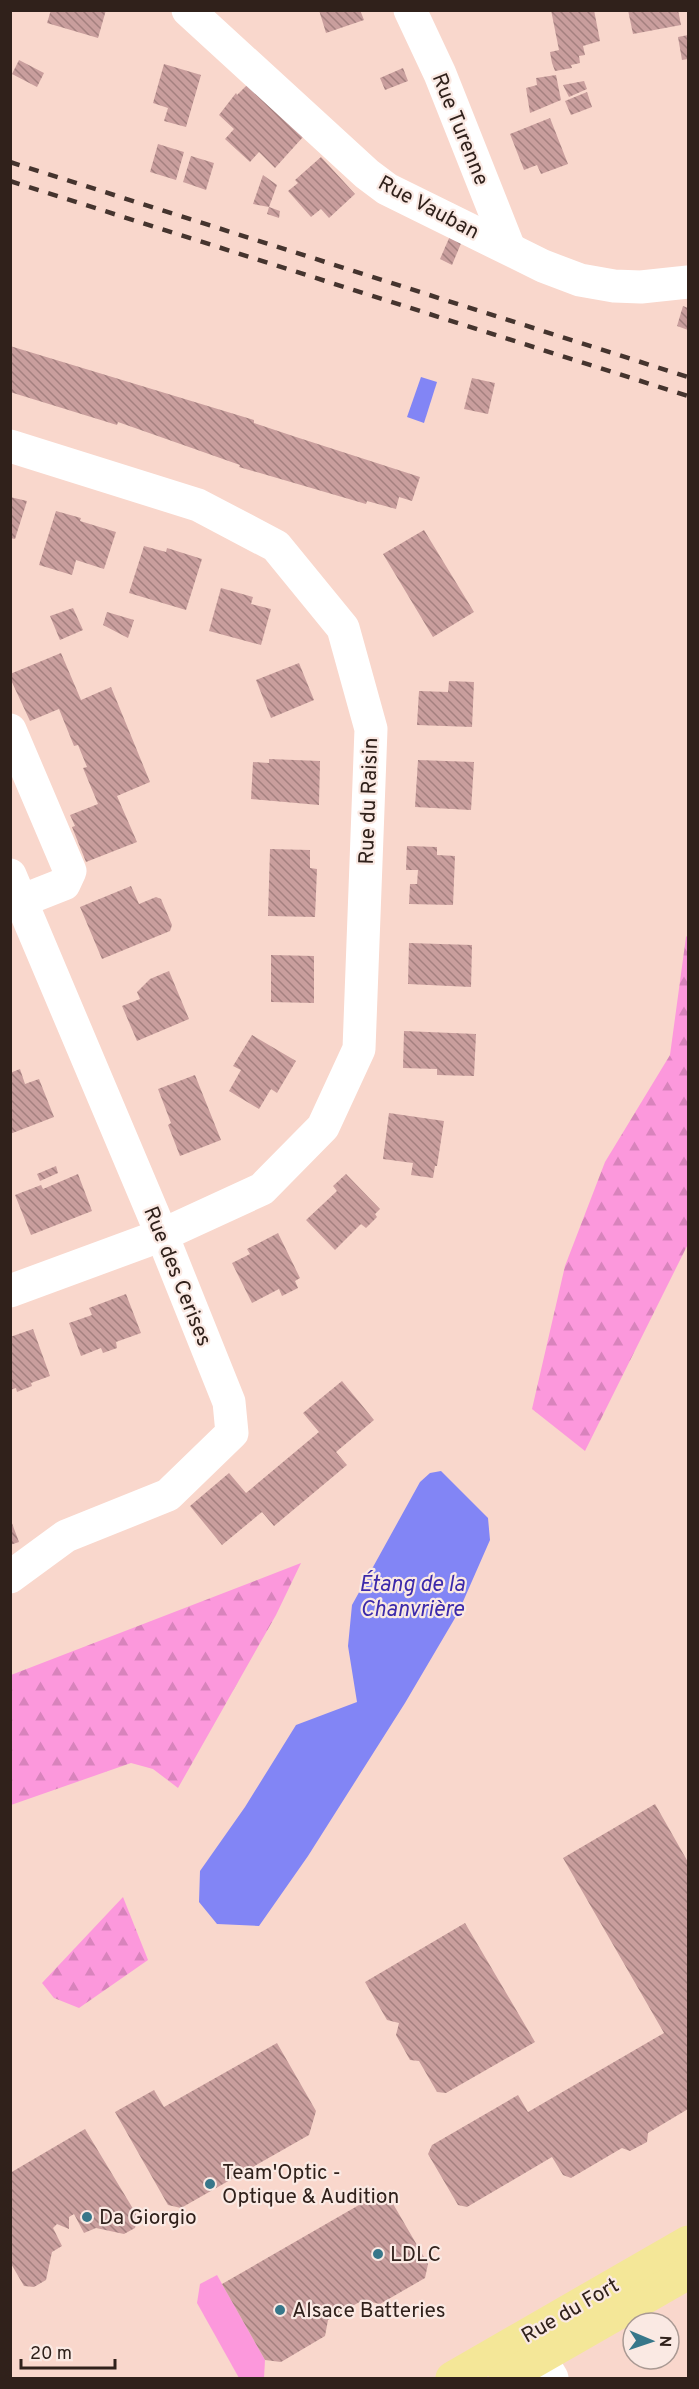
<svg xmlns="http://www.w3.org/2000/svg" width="699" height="2389" font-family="Overpass,sans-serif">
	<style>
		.green { fill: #fc98dc }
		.forest { fill: url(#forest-firs) }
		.water { fill: #8285f5 }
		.building { fill: url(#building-back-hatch) }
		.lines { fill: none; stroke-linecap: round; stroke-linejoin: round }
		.minor { stroke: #fff; stroke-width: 33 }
		.major { stroke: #f4e798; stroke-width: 33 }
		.rail { stroke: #45342e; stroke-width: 4.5; stroke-dasharray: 10 10; stroke-linecap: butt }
		.poi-dot { fill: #37778a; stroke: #fae9e3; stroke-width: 2 }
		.labels { text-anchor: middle; stroke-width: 4.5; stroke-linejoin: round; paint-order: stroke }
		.street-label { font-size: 21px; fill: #30211b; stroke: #fae9e3 }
		.poi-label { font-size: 21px; fill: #30211b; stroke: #fae9e3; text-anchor: start }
		.water-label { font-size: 22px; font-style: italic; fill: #3c29aa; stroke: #fae9e3 }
	</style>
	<defs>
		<pattern id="forest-firs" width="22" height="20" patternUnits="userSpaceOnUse" patternTransform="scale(1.5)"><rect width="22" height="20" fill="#fc98dc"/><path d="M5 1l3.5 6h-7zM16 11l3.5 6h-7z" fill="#d883bc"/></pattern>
		<pattern id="building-back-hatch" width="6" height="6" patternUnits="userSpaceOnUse" patternTransform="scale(1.5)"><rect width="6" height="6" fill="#c99e9d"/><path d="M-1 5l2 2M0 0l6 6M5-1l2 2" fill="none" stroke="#a4807f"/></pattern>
	</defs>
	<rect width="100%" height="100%" fill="#f9d7cc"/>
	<polygon class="green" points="217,2275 265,2360 264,2378 239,2378 197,2303 200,2284"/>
	<g class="forest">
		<polygon points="688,935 688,1244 585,1451 532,1409 565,1266 605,1162 670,1055 686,937"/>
		<polygon points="301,1563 276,1615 178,1788 153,1769 131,1763 11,1805 11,1675"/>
		<polygon points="123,1897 148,1960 79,2008 54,1998 42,1983"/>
	</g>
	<g class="water">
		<polygon points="421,377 437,382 424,423 407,417"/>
		<polygon points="441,1471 488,1518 490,1540 458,1613 405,1703 308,1856 259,1926 217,1924 199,1902 200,1871 245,1807 296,1725 357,1702 348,1646 352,1605 420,1482 430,1473"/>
	</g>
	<g class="building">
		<polygon points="51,10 106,10 98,38 47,23"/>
		<polygon points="319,10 360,10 364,20 326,33"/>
		<polygon points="551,10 594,10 600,41 583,46 585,55 579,56 580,63 571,65 572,68 555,71 552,63 550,52 559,50"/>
		<polygon points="628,10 678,10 681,25 633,34"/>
		<polygon points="688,35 688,59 682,60 678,37"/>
		<polygon points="19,60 44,73 37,87 12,74"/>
		<polygon points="164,64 201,75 186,127 164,121 168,108 153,103"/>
		<polygon points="403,68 408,81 385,90 380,78"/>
		<polygon points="556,75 561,100 530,113 526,88 537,85 536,78"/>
		<polygon points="584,81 587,89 569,97 563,85"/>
		<polygon points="247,85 303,137 275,168 259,152 250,162 225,139 234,129 219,115 236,93 237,95"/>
		<polygon points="587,92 592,107 571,115 565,101"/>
		<polygon points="550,118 568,164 541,174 537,165 524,170 510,134"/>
		<polygon points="158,144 184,152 176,180 150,172"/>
		<polygon points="191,156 214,163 206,190 183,182"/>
		<polygon points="321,157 355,194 329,218 321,209 311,217 288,191 298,183 295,180"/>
		<polygon points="263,175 277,185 269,207 253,204"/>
		<polygon points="269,207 280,211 279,218 267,214"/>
		<polygon points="450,236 462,241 452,265 440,259"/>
		<polygon points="683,306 688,308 688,330 677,326"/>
		<polygon points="10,346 254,420 254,423 296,437 420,477 412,501 399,497 396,509 367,501 366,504 239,467 240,465 118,422 117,425 10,392"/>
		<polygon points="472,378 495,383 488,414 464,409"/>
		<polygon points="10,497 27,501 15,539 10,538"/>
		<polygon points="56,511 81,518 80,521 116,532 104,569 76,560 72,575 39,565"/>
		<polygon points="424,530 474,612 433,637 383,554"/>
		<polygon points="144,546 166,552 167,548 202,559 186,610 129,593"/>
		<polygon points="221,588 253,597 251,604 271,609 261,645 209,631"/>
		<polygon points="73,608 83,630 60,640 50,616"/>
		<polygon points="107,612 134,620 128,638 103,625"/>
		<polygon points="61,653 81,700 111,687 150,782 117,796 137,842 86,862 72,827 75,826 70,815 98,804 83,768 87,767 78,745 74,746 59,709 30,721 10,678 10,674"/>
		<polygon points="299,663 314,700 271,718 256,680"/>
		<polygon points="449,681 474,682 472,727 417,725 419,691 448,692"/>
		<polygon points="269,759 320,761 319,805 251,799 253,762 269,763"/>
		<polygon points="418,760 474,762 471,810 415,807"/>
		<polygon points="407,846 437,847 437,855 455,856 453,905 409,904 410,884 417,884 418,870 406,870"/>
		<polygon points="270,849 310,850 310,868 317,869 315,917 268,916"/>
		<polygon points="131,886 139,904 156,897 161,899 172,925 170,931 102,959 80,907"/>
		<polygon points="409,943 472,945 471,987 408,984"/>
		<polygon points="271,955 314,956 314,1003 271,1002"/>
		<polygon points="169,971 189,1019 137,1041 122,1006 140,999 137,992 150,979"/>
		<polygon points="404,1031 476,1034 474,1076 437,1075 437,1069 403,1068"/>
		<polygon points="252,1035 296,1061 277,1093 271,1089 259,1109 229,1091 241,1070 233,1066"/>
		<polygon points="20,1069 25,1084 39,1079 54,1117 10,1134 10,1073"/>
		<polygon points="195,1075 221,1140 180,1156 168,1125 171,1123 158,1089"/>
		<polygon points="389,1113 444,1121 437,1166 435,1166 433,1178 411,1175 413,1163 383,1159"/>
		<polygon points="56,1166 58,1173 40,1181 37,1174"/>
		<polygon points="78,1174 92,1211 31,1235 15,1195 41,1185 43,1189"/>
		<polygon points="346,1174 380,1209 375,1214 377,1217 366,1228 361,1224 335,1250 306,1220 337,1191 333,1186"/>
		<polygon points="278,1233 300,1278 295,1281 298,1288 282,1296 279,1289 252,1303 232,1263 250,1254 247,1249"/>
		<polygon points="126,1294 141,1333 116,1342 117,1348 103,1353 101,1348 81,1356 69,1323 92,1315 89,1308"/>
		<polygon points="33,1329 50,1376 31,1383 32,1386 17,1392 16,1388 10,1390 10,1337"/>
		<polygon points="342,1381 374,1420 336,1452 347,1465 274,1526 262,1512 222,1545 190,1506 229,1473 246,1493 319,1432 303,1413"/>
		<polygon points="10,1518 19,1542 10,1545"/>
		<polygon points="655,1804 688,1862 688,2109 648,2133 647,2142 630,2151 622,2148 571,2178 563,2175 552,2157 467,2207 458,2205 428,2154 432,2145 518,2095 528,2112 664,2033 563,1858"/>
		<polygon points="465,1923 535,2042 446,2093 437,2092 419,2061 410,2060 396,2035 399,2023 387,2020 365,1982"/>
		<polygon points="277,2043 316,2111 309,2135 181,2208 168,2205 115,2112 154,2090 164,2107"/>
		<polygon points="85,2129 138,2217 135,2228 124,2234 96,2228 84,2233 74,2214 69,2217 69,2229 57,2224 53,2228 62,2246 52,2252 46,2280 34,2287 24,2286 10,2262 10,2173"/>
		<polygon points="385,2190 428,2264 425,2278 380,2304 363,2300 328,2320 325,2336 281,2362 265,2360 222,2284"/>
	</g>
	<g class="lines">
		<g class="minor">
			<polyline points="188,10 367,174 387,189 543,266 580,280 614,286 641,287 688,282"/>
			<polyline points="410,10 440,74 509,248"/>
			<polyline points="10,446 198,505 276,546 343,628 371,729 359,1049 323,1127 262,1189 162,1235 10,1291"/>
			<polyline points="10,730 70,871 64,884 21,901"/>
			<polyline points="10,875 162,1235 229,1402 232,1433 168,1495 66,1536 10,1577"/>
			<polyline points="540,2358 552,2378"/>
		</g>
		<g class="major">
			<polyline points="452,2378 688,2242"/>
			<polyline points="505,2378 688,2273"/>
		</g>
		<g class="rail">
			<polyline points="10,162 688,377"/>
			<polyline points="10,181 688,396"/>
		</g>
	</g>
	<g class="poi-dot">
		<circle cx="210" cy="2184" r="6"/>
		<circle cx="87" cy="2217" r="6"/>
		<circle cx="378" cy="2254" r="6"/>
		<circle cx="280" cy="2310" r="6"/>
	</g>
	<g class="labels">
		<g class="street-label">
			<text transform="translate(461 129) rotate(68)" y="7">Rue Turenne</text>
			<text transform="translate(429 207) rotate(28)" y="7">Rue Vauban</text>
			<text transform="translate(368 801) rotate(-88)" y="7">Rue du Raisin</text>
			<text transform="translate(178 1276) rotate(68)" y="7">Rue des Cerises</text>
			<text transform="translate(570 2310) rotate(-30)" y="7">Rue du Fort</text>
		</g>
		<g class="poi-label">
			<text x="222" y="2179">Team'Optic -<tspan x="222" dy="24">Optique &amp; Audition</tspan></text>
			<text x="99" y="2224">Da Giorgio</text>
			<text x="390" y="2261">LDLC</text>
			<text x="292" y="2317">Alsace Batteries</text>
		</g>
		<g class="water-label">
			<text x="412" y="1591">Étang de la<tspan x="412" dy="25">Chanvrière</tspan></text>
		</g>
	</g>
	<rect width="699" height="2389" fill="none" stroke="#30211b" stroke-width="24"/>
	<g transform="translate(651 2341) rotate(92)"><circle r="28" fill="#fae9e3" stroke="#a99993" stroke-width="1.5"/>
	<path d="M0-4.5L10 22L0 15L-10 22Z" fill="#37778a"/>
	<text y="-9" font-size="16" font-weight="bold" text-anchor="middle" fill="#30211b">N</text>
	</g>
	<path d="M21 2359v9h94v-9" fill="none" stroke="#30211b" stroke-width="3"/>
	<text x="30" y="2359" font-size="18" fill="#30211b" stroke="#fae9e3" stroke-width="4.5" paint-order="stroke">20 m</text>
</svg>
